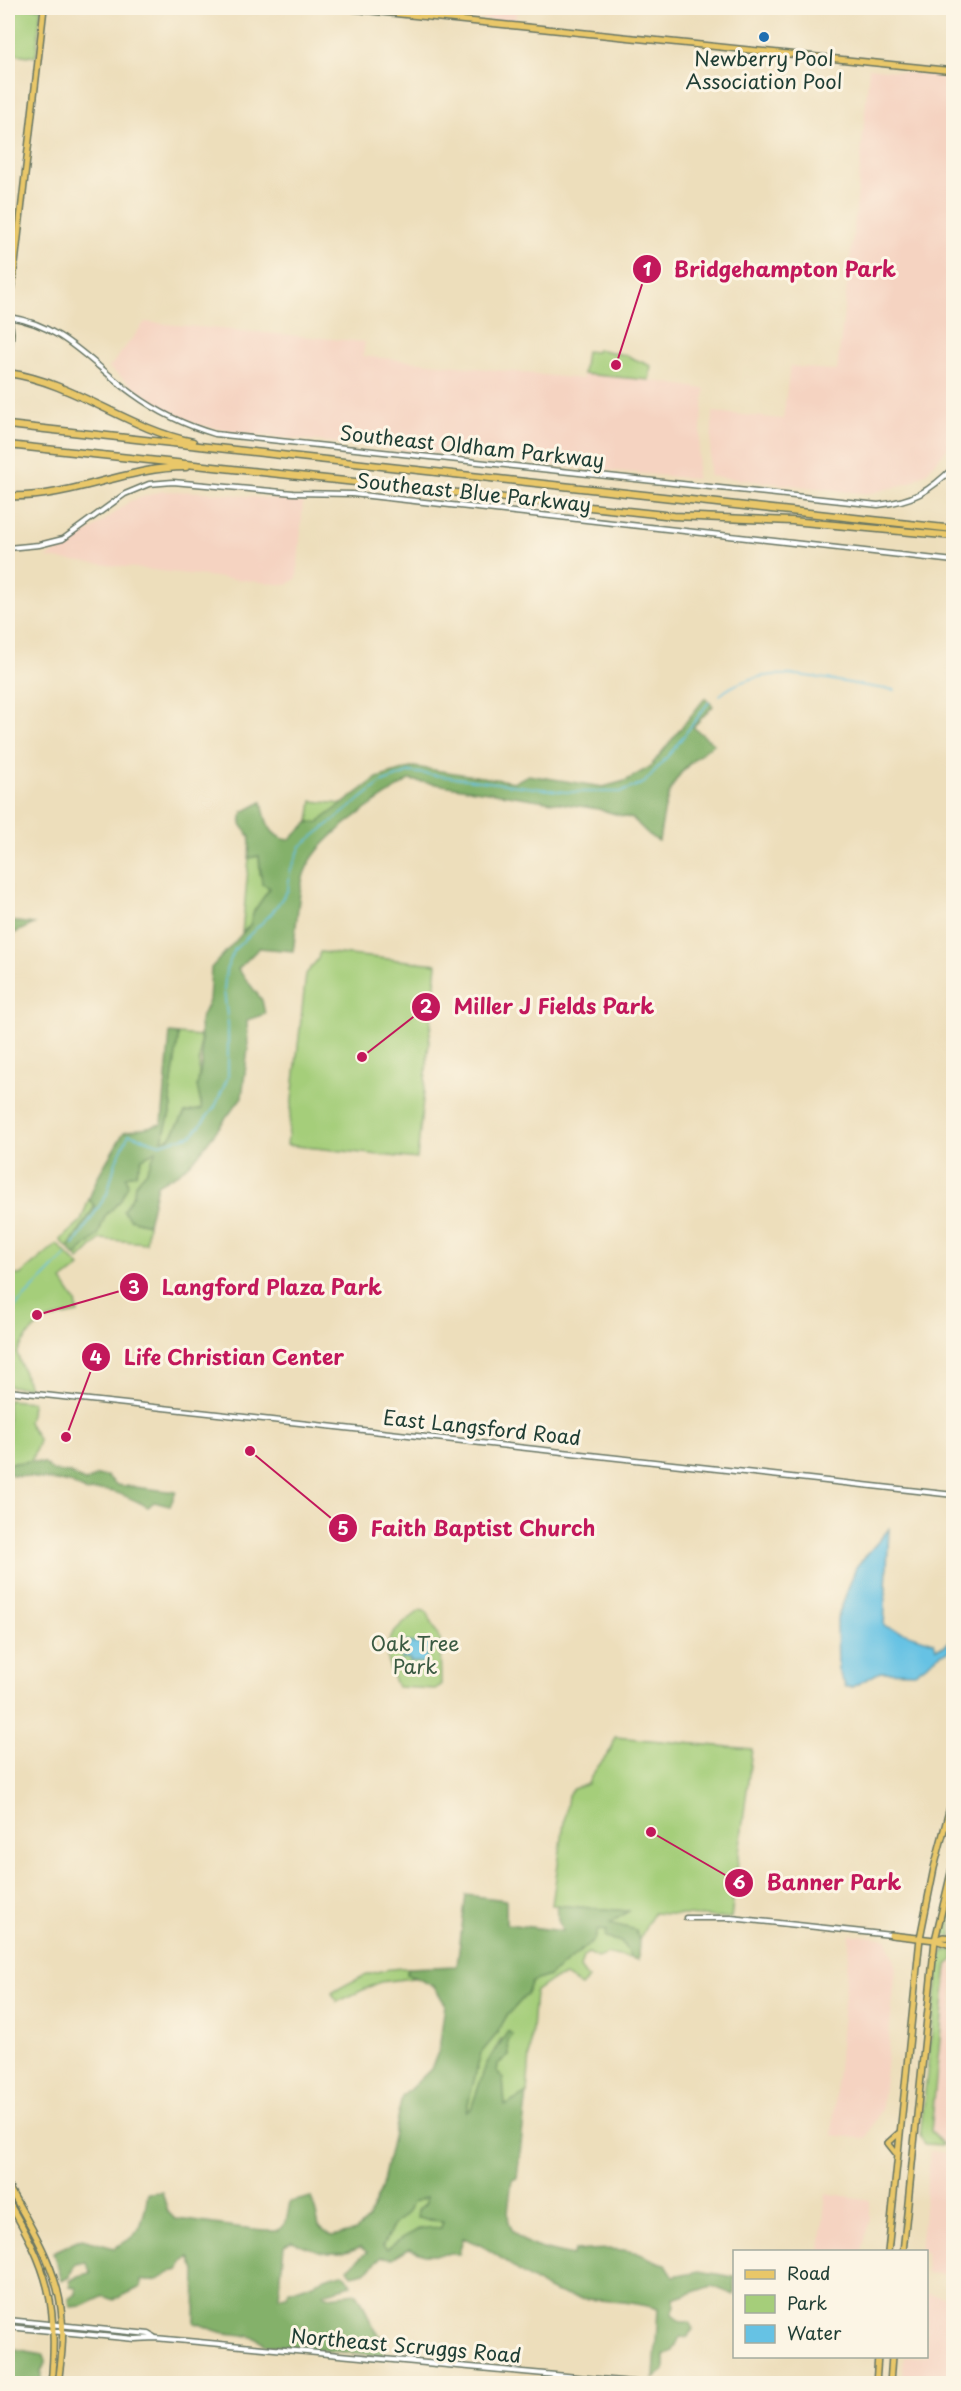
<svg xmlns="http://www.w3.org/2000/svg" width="961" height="2391" font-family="'Playpen Sans',sans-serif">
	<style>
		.built { fill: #f5d3c1 }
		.green { fill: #a5ce7a; stroke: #628657; stroke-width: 1.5 }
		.forest { fill: #84b16a; stroke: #52774f; stroke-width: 1.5; fill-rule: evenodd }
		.water { fill: #66c2e4; stroke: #42808c; stroke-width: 1.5 }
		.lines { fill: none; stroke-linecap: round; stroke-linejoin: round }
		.stream { stroke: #66c2e4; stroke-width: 1.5 }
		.minor-casing { stroke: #677563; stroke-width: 7 }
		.major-casing { stroke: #677563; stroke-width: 8 }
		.highway-casing { stroke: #677563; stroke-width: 9 }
		.minor { stroke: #fff; stroke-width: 4 }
		.major { stroke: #e9c769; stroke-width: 5 }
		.highway { stroke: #e9c769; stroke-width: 6 }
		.poi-dot { fill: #1f6fb2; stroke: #fcf5e5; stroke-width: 2 }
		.labels { text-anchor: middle; stroke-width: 6; stroke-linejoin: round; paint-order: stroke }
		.poi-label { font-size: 20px; fill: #1f3d34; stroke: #fcf5e5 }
		.street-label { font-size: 20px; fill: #1f3d34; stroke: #fcf5e5 }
		.park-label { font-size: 20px; fill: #3a5a42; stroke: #fcf5e5 }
		.leader { fill: none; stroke: #c2185b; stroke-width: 2 }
		.callout-dot { fill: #c2185b; stroke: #fcf5e5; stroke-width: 2 }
		.mark-label { font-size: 18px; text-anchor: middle; font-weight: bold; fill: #fff }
		.callout-label { font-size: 21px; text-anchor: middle; font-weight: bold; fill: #c2185b; stroke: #fcf5e5; stroke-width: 6; stroke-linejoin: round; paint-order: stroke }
	</style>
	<rect width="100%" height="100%" fill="#fcf5e5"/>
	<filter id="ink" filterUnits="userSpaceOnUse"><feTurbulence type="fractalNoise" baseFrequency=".0167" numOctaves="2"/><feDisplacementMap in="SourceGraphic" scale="12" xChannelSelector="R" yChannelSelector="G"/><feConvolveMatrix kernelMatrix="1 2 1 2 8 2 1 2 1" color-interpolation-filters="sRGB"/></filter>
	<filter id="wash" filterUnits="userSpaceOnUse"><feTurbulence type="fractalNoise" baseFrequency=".008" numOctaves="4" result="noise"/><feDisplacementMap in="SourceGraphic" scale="24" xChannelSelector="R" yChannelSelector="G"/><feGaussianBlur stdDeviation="1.35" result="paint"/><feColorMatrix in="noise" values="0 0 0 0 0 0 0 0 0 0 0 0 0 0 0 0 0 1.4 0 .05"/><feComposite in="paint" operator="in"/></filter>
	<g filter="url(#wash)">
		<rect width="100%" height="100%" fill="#eddebb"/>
		<g class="built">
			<polygon points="387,8 517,8 515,25 469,16"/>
			<polygon points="869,68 953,78 953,442 927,472 910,483 868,494 709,476 713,412 783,419 790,366 837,371 856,210"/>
			<polygon points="145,322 365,342 363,356 583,379 583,374 649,380 705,389 696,479 244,434 198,425 169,413 109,368"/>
			<polygon points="162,491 208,492 303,502 297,578 287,585 46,558 93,529 130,501"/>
			<polygon points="850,1934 887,1939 896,1968 882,2106 866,2139 832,2135"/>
			<polygon points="953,1960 953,2146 943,2145 931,2131 948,1965"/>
			<polygon points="930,2151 948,2153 953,2157 953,2275 927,2273 926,2252 920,2251"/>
			<polygon points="826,2193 870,2200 870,2219 861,2251 820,2251"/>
			<polygon points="927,2294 953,2297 953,2332 948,2383 902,2383 905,2357 926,2356"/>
		</g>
		<g class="green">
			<polygon points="8,8 41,8 36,57 8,53"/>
			<polygon points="597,349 625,355 651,366 649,380 583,374 586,351 596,352"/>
			<polygon points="312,801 343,804 317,823 309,822"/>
			<polygon points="259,856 260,875 270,888 254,911 250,925 242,933 249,858"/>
			<polygon points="320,952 437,964 417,1159 287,1145 306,974 318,959"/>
			<path d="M178,1034L200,1036C201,1061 195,1084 202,1109L185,1113L170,1138L162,1141L172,1107L170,1096Z"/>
			<polygon points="157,1150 146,1172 135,1184 134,1194 124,1211 130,1219 148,1224 146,1243 100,1239 79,1260 75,1256 98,1235 105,1216 121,1200 126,1175 142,1158"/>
			<polygon points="89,1199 95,1206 68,1248 60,1240 81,1221"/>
			<path d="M57,1244L80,1267L62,1281L76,1302L78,1313C45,1318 33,1323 17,1353L29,1388L8,1386V1275H20Z"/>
			<polygon points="8,1400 33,1402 28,1422 39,1441 31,1461 8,1464"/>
			<path d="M421,1610L427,1612L440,1640L441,1685L435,1689L397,1687C379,1645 384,1637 421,1610Z"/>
			<path d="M615,1737L752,1749L731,1918L653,1913L639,1940L636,1930L609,1923L628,1911L552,1905L568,1796L573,1789L588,1784C594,1765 612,1757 615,1737Z"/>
			<polygon points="953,1878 951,1925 953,1938 945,1935 944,1931"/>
			<polygon points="598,1930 607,1931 606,1938 622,1942 631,1958 608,1954 597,1958 588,1953 583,1957 580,1968 588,1979 581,1986 565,1976 552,1980 535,1992 527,2093 505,2106 503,2079 497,2072 498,2063 509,2056 508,2041 501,2039 486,2065 471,2109 466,2112 481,2053 496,2035 506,2017 526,1995 532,1982 549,1976 595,1939"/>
			<polygon points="953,1950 953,1960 947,1965 931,2131 943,2145 925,2144 920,2136 940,1958 944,1951"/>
			<path d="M408,1968L407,1974L413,1978L380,1982L337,2002L332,1993C355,1978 380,1967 408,1968Z"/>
			<path d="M426,2197V2203L418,2210L424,2220L443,2221L441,2228L418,2229L387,2250L383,2245C388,2239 389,2233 393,2227C398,2217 407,2217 411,2203Z"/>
		</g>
		<g class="forest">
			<path d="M705,698L713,706L693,727L714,744C671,774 667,790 659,841L651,837L633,819L598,809L409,780C376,803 313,838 303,878C297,901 297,927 293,951L259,948L238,969L262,1000L265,1014L247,1020L248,1049L242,1097L198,1155L180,1172L157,1185L148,1224L130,1219L123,1211L134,1194L135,1184L146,1172L156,1151L142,1158L136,1174L126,1176L128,1185L121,1200L105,1216L98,1235L75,1256L68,1248L95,1207L89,1199L98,1176L124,1132L162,1124L170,1033L178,1034V1041L170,1096L172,1107L162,1140L170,1138L185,1113L202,1109L197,1086L202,1063L200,1020L209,1001L211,968L250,925L254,911L270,888L262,884L259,856L249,858L250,837L241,824L243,812L262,802C265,819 269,838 289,840L309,822L317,823L377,778L414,767L515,782L528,775L603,787L625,781L650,767Z"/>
			<polygon points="8,921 34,924 8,936"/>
			<path d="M31,1461L44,1463L53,1471L70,1473L86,1482L96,1476H107L117,1485L176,1492L170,1506L154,1502L148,1507C128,1497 110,1486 87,1492L70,1483L8,1474V1464Z"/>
			<path d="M466,1895L506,1900V1924L563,1931L558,1920L557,1905L629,1911L610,1923L636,1930L639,1940L638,1960L631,1958L622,1942L605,1938L606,1931L598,1930L595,1939L549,1976L532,1982L526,1995L506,2017L496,2035L481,2053L466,2112L471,2109L486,2065L508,2031L513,2035L508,2041L509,2056L498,2064L497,2072L503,2079L505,2106L527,2093L517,2178L512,2180C511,2193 506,2211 509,2222C515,2247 551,2251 572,2256L575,2251C595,2250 614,2247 634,2252C645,2255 654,2262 666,2264L673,2276L699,2271L734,2277V2295L712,2286L673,2299L675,2305L672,2315L681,2322H689L693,2329L689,2338L680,2337L673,2351L664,2356V2370L654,2378L658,2309C624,2297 580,2304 550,2290C518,2276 496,2248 463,2238L459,2254H425L409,2248L393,2258L382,2257L365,2272L352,2275L348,2268L367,2252L360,2247C331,2259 320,2252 292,2241L284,2245L279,2297L287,2296L289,2291C308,2287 324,2276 343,2273L352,2285L323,2293L327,2296L357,2293C367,2307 369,2327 382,2337L384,2356L266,2345C252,2331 232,2337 214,2330C206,2327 203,2324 195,2323L196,2271L190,2257L182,2263L180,2270L169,2272C161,2280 153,2283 141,2280V2287L114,2300L104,2296L83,2306L70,2307L69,2299L76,2294V2288L70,2287V2281L78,2276L91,2273L86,2262L75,2264L69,2277L62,2281L53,2252L82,2239L114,2248C144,2234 142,2224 148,2193L162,2192L168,2212L175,2219C209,2222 246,2231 279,2230L286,2222L290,2202L312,2197L319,2226L332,2236L356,2231L367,2220L381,2190L402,2097L431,2069L439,2050L445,2004L434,1986L407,1974L408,1968L457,1966ZM426,2197V2203L418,2210L417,2218L443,2221L441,2228C420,2225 402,2237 387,2249L383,2245L393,2226L408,2212L412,2203Z"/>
			<polygon points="15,2349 43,2354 46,2361 41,2372 41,2383 8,2383 8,2350"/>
		</g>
		<g class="water">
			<polygon points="889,1529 884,1626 934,1642 936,1648 946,1645 950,1640 952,1645 947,1652 942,1653 915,1673 880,1672 852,1687 846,1687 838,1670 837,1619 856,1567"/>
			<polygon points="404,1642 433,1645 433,1650 427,1650 426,1663 410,1662 410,1659 404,1658 401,1660"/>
		</g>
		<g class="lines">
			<g class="stream">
				<path d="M720,695C768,655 841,686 895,690"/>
				<polyline points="74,1245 107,1194 116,1161 129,1134 160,1144 192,1135 215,1107 228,1077 228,1024 224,990 226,970 235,949 271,914 288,890 290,872 301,846 381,783 410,772 566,792 621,792 644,783 673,750 709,702"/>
				<polyline points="8,1319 14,1308 66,1255"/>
			</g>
		</g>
	</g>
	<g filter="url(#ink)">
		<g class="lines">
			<defs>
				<g id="minor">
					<path d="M9,317C65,326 90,363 133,394C159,413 184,425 215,434L878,505C913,501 929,492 954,467"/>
					<polyline points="8,548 39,545 63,539 125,494 149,484 173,482 293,493 352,494 954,561"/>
					<polyline points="8,1391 954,1495"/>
					<polyline points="686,1918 731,1918 891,1935"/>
					<polyline points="8,2320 149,2334 154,2337"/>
					<polyline points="8,2327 135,2339 155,2338 654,2384"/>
				</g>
				<g id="major">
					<polyline points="342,8 954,71"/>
					<polyline points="8,369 11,333 9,317 44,8"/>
					<polyline points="891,1935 935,1940 954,1946"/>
					<polyline points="935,1940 943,1937 954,1938"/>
					<polyline points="896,2153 888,2143 898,2134"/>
					<path d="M8,2186C31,2227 59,2270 62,2318C64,2340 61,2362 58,2384"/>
					<path d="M8,2201C48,2269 59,2304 51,2384"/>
					<polyline points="888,2252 920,1938 934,1868 954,1792"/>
					<polyline points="903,2252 935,1940 954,1860"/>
					<polyline points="876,2384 878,2356"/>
					<polyline points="890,2384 892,2356"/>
				</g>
				<g id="highway">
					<path d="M8,373C74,382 127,429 193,442"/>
					<polyline points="8,425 954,529"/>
					<polyline points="8,445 674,516 792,521 954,536"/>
					<path d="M8,496C69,499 125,467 186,467"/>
				</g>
			</defs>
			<use href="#minor" class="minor-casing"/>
			<use href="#major" class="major-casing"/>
			<use href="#highway" class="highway-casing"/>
			<use href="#minor" class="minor"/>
			<use href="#major" class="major"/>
			<use href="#highway" class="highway"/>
		</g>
	</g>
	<circle class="poi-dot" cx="764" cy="37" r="6"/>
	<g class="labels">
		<g class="poi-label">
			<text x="764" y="66">Newberry Pool<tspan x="764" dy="23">Association Pool</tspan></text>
		</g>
		<g class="street-label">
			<text transform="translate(472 447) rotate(6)" y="7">Southeast Oldham Parkway</text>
			<text transform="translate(474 493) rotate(6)" y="7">Southeast Blue Parkway</text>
			<text transform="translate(482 1428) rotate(6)" y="7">East Langsford Road</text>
			<text transform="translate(406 2346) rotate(5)" y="7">Northeast Scruggs Road</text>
		</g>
		<g class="park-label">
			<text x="415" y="1651">Oak Tree<tspan x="415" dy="23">Park</tspan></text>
		</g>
	</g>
	<path class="leader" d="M616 365L647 269M362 1057L426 1007M37 1315L134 1287M66 1437L96 1357M250 1451L343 1528M651 1832L739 1883"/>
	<g class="callout-dot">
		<circle cx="616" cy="365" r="6"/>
		<circle cx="362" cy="1057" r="6"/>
		<circle cx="37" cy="1315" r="6"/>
		<circle cx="66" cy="1437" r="6"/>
		<circle cx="250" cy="1451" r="6"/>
		<circle cx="651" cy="1832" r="6"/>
		<circle cx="647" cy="269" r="15"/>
		<circle cx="426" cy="1007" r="15"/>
		<circle cx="134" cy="1287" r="15"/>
		<circle cx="96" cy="1357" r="15"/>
		<circle cx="343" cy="1528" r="15"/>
		<circle cx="739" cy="1883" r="15"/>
	</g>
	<g class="mark-label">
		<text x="647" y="276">1</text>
		<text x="426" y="1013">2</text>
		<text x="134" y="1294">3</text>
		<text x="96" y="1364">4</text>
		<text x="343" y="1535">5</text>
		<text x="739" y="1889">6</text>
	</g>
	<g class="callout-label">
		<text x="785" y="277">Bridgehampton Park</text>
		<text x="554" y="1014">Miller J Fields Park</text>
		<text x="272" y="1295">Langford Plaza Park</text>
		<text x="234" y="1365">Life Christian Center</text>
		<text x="483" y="1536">Faith Baptist Church</text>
		<text x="834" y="1890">Banner Park</text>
	</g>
	<rect width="961" height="2391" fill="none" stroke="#fcf5e5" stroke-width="30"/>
	<rect x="733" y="2250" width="195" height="108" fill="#fcf5e5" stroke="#a4ab9e" stroke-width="1.5"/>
	<rect x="745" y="2270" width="30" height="9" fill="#e9c769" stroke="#a4ab9e" stroke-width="1.5"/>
	<text x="787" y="2280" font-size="18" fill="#1f3d34">Road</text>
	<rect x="745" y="2295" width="30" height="18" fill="#a5ce7a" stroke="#a4ab9e" stroke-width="1.5"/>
	<text x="787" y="2310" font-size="18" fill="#1f3d34">Park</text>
	<rect x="745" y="2325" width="30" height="18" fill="#66c2e4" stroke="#a4ab9e" stroke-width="1.5"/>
	<text x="787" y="2340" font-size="18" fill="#1f3d34">Water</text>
</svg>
